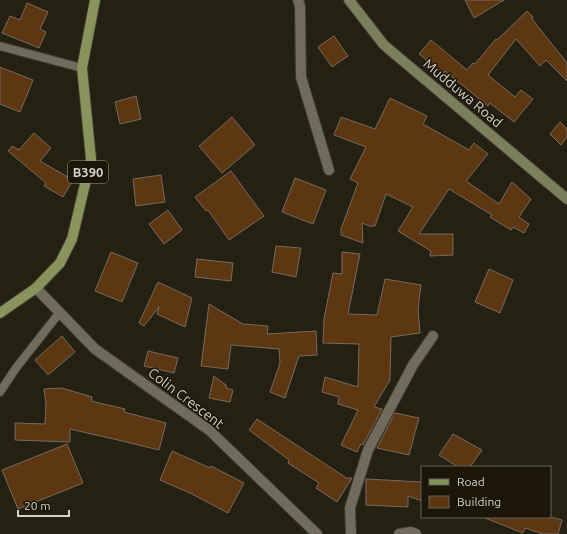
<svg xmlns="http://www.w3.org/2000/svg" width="567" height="534" font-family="Ubuntu,sans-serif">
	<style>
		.building { fill: #5c3712; stroke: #786a5f }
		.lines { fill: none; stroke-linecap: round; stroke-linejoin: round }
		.lane-casing { stroke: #3d3931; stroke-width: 10 }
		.street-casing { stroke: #3d3931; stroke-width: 12 }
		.secondary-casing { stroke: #3d3931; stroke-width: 12 }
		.primary-casing { stroke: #3d3931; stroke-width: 12 }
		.lane { stroke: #706b5b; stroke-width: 8 }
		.street { stroke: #706b5b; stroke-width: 10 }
		.secondary { stroke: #7c7f5b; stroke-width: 10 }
		.primary { stroke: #89935c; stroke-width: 10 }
		.labels { text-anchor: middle; stroke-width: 3; stroke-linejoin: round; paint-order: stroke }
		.shield { fill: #1b1609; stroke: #9d9a8f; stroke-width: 1 }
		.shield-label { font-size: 13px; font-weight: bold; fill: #d5d2c9 }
		.street-label { font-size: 14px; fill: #d5d2c9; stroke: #1b1609 }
	</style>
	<rect width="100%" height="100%" fill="#242012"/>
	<g class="building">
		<polygon points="465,0 504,0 474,18"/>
		<polygon points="27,3 48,12 40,29 46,32 39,48 2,33 10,16 20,20"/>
		<polygon points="527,11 533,17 532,19 567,63 567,81 546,60 540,66 516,39 488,75 515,97 521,90 533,99 514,122 490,103 488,106 445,71 443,74 419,54 431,40 467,70 473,63 475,64 496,39 497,40"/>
		<polygon points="334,36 348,56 332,67 318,47"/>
		<polygon points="0,67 33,80 20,112 0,104"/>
		<polygon points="136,96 141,119 120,124 115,102"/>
		<polygon points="390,98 427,116 423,124 469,150 474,143 488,154 466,181 499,204 512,182 531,199 519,217 529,224 524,233 513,227 511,230 490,217 492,215 449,189 419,234 453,234 453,255 430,256 431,251 398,231 413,207 386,194 375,226 369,226 362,223 363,243 341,235 341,229 358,183 350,179 366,147 334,135 341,117 375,129"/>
		<polygon points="232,117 255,145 222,173 199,146"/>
		<polygon points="560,122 567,129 567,137 561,145 550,134"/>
		<polygon points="34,133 51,148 40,161 73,180 63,197 44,186 46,183 8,151 12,146 19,150"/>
		<polygon points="231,171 264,216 229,240 208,210 206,211 195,197"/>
		<polygon points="161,175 165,202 136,206 133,179"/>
		<polygon points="295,178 326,190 313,224 282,212"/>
		<polygon points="168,210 182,230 164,244 149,224"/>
		<polygon points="276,246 301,248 296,277 272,272"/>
		<polygon points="111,252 138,263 122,302 95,291"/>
		<polygon points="342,252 360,254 348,314 377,315 385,279 421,285 418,309 420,333 391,337 390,380 374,407 382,409 363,445 361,444 357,452 341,445 358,410 338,404 339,397 322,392 325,377 358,387 359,344 323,343 324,319 333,273 342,274"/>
		<polygon points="197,259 233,263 231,281 195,277"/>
		<polygon points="489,269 513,280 500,313 475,302"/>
		<polygon points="158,282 192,298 185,327 157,314 159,307 144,326 139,323"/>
		<polygon points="209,304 243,324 268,326 267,334 316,331 317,355 299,356 285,398 270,392 280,363 279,349 231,345 228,369 201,366"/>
		<polygon points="62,336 75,352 48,375 35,360"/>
		<polygon points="148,351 178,358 174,373 144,366"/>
		<polygon points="214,376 226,385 226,388 233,390 230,402 209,398"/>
		<polygon points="62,388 92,397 91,401 125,409 124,412 166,423 159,450 118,440 70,429 70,442 15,440 15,423 45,424 46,404 44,389"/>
		<polygon points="395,413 419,418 409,455 377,448"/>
		<polygon points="257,419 345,477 345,478 352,478 337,502 316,488 319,483 288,463 289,460 249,430"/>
		<polygon points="453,434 482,450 470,467 458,467 439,455"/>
		<polygon points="67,444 83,483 18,509 2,470"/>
		<polygon points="172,451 210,468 211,466 244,483 228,513 190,493 160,480"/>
		<polygon points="366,479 422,482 422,501 408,496 408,507 366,505"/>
		<polygon points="486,517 551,517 562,520 558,534 543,534 525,528 523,533 485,518"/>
	</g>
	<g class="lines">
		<defs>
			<g id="lane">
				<polyline points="0,46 82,68"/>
				<polyline points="0,392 16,368 60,312"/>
			</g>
			<g id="street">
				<polyline points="298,0 300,6 301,77 329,170"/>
				<polyline points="36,288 95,349 209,430 317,534"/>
				<polyline points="351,534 350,508 368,450 413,365 433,336"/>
				<polyline points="399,534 411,532 416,534"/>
			</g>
			<polyline id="secondary" points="349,0 384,45 567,199"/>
			<polyline id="primary" points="0,313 36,288 60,263 72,239 91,159 82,68 95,0"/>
		</defs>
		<use href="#lane" class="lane-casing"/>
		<use href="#street" class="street-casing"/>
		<use href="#secondary" class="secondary-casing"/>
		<use href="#primary" class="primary-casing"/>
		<use href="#lane" class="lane"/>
		<use href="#street" class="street"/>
		<use href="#secondary" class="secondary"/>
		<use href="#primary" class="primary"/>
	</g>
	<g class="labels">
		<rect class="shield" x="68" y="161" width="40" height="22" rx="3"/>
		<g class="shield-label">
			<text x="88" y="177">B390</text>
		</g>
		<g class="street-label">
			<text transform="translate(463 93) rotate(40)" y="5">Mudduwa Road</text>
			<text transform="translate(186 398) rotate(37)" y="5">Colin Crescent</text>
		</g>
	</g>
	<rect x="421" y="466" width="130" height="52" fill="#1b1609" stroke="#656156"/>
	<rect x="429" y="479" width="20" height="6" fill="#89935c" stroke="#656156"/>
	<text x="457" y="486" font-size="12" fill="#d5d2c9">Road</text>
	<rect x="429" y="496" width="20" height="12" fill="#5c3712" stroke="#656156"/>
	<text x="457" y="506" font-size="12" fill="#d5d2c9">Building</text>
	<path d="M18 510v6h51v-6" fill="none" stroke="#d5d2c9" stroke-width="2"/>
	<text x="24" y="510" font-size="12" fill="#d5d2c9" stroke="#1b1609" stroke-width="3" paint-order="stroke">20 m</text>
</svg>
